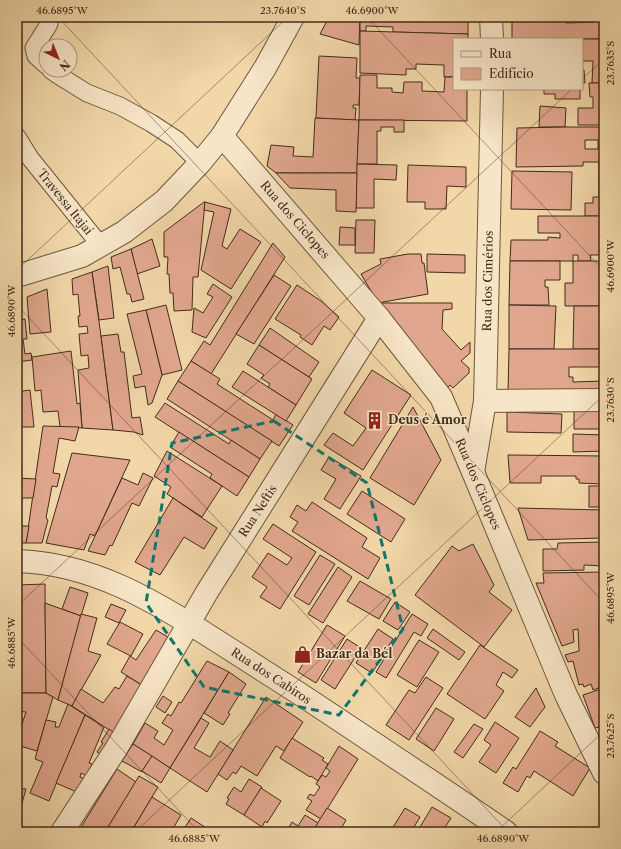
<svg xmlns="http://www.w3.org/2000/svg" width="621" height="849" font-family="'Libre Caslon Text',serif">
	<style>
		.building { fill: #e1a78e; stroke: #412c1b; fill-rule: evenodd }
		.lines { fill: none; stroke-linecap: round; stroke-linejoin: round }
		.service-casing { stroke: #6d573e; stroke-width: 19 }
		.minor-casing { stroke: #6d573e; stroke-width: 24 }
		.service { stroke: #f7e5c7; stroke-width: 17 }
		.minor { stroke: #f7e5c7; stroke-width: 22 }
		.marked { fill: none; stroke: #0f766e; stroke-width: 3; stroke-dasharray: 8 5; stroke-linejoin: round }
		.ticks { fill: none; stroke: #412c1b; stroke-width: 1; stroke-opacity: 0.45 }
		.labels { text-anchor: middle; stroke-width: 3; stroke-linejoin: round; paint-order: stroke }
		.street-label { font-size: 12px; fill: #412c1b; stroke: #f7e5c7 }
		.poi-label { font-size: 12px; font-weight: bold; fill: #412c1b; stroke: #f7e5c7; text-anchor: start }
		.neatline { fill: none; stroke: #412c1b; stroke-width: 1.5 }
		.ticks-label { font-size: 10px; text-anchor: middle; fill: #412c1b }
	</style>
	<rect width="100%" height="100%" fill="#f2d7a9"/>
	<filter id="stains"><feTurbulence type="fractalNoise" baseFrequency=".005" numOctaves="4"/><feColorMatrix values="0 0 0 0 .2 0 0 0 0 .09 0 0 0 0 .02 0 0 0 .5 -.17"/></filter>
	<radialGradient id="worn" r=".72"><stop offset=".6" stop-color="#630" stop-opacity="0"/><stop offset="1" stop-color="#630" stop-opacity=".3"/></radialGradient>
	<g class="building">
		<polygon points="329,17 360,17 359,45 320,34"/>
		<polygon points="360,17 468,17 468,34 393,32 393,27 366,26 366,31 360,31"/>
		<polygon points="512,17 550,17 550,20 566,21 566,23 594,22 594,17 604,17 604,39 512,39"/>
		<polygon points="360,31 468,34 468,39 454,39 454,77 444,77 444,65 416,64 416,69 406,69 406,75 360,73"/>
		<polygon points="582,39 604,39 604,83 592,83 593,61 582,61"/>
		<polygon points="319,56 357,58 356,78 360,78 359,105 353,105 353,108 356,108 355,120 316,118"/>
		<polygon points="582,70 584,70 585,83 582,83"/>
		<polygon points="360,75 377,75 377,88 392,88 392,92 403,93 404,82 422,82 422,91 444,92 445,77 454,77 454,89 467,89 467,121 359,120"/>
		<polygon points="589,83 604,83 604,125 578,125 578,108 593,108 593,97 590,97"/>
		<polygon points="544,89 580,89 580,99 555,99 555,94 544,94"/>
		<polygon points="540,106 566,108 565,127 539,127"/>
		<polygon points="315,118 359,120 357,173 276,173 267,166 271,145 294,147 293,156 313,157"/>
		<polygon points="359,120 404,120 404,132 394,132 394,127 381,127 381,131 377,131 377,164 357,164"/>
		<path d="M565,127H604V172H599V162H583V166L516,167L517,128ZM585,140H598V149H585Z"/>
		<polygon points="357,164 397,165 396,180 374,179 374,208 356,208"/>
		<polygon points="408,165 466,167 466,187 447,186 446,209 425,209 425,202 407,202"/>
		<polygon points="512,171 572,172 571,210 511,209"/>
		<polygon points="599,172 604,172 604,216 585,216 585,203 593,203 593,197 599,197"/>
		<polygon points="276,173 357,173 356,212 336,211 336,190 290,188"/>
		<polygon points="204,202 205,202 198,277 193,277 192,310 174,311 173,293 170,293 169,274 167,274 168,257 164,257 164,232"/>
		<polygon points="205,202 231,209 222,246 227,249 240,229 261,242 231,289 201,270 214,212 204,210"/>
		<polygon points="538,216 604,216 604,257 603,255 590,255 591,261 578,261 578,255 573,255 573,261 510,261 511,240 548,240 548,237 560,238 560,233 538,233"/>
		<polygon points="356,220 375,220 374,253 355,253"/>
		<polygon points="340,227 355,228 355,245 339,245"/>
		<polygon points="152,239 160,266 137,274 131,249"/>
		<polygon points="273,243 285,257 211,374 191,361 204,341 210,345"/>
		<polygon points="131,249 144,299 132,302 130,294 127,294 120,267 113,269 111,257"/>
		<polygon points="408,254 421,254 422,263 424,263 428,294 378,303 361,274 381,264 380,259"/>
		<polygon points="427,254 465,255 465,273 427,272"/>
		<polygon points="510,261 560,261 560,280 545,280 545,287 548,287 549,305 509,305"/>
		<polygon points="573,261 604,261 604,306 565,306 565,283 573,283"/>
		<polygon points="108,266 114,318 99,320 92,272"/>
		<polygon points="92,272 101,336 113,430 82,428 78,370 89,368 88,355 81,356 79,334 88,333 87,326 79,327 78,316 80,316 78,294 73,295 72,279"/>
		<polygon points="274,275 291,286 254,344 236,334"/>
		<polygon points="213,284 232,297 206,338 192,332 194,308 203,313 213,297 207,294"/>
		<polygon points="297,285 321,301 339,317 330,330 324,326 312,345 300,337 301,335 275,319"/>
		<polygon points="47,289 51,332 30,334 27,297"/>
		<polygon points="378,303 452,303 452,309 443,310 442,329 461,350 470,342 470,353 461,361 469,368 469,373 453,388 450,385 447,388"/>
		<polygon points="166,305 182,370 162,375 146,310"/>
		<polygon points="509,305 556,306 554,349 509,349"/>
		<polygon points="574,306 604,306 604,349 573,349"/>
		<polygon points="146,310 162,375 152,403 148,405 145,386 135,388 133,376 142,374 127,314"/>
		<polygon points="25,319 27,339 23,339 25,354 31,353 32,360 17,362 17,320"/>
		<polygon points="270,328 319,362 309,377 259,345"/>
		<polygon points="118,334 121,352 124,352 132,418 140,417 143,435 134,432 113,430 101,336"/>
		<polygon points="259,345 312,379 296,405 268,387 270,384 261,378 264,375 247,364"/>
		<path d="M509,349H604V394L508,392ZM569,367H602L603,381L573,382V377H569Z"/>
		<polygon points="71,351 77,404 80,403 82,428 60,427 58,411 43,412 41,390 35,391 32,357"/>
		<polygon points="191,361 220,379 217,384 273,420 276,414 293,425 279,446 178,381"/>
		<polygon points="372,370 411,395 363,470 324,445 333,433 353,446 366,428 344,413"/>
		<polygon points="243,371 296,405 286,421 232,387"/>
		<polygon points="178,381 272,441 260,459 167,399"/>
		<polygon points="30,390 34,427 17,427 17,392"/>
		<polygon points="165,403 229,444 231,440 260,459 249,477 155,417"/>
		<polygon points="413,407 441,460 414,505 370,478"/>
		<polygon points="574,410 604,411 604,429 574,429"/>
		<polygon points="507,412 562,414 561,433 507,432"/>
		<polygon points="43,426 79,427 75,441 59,438 53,473 60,474 57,487 52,486 46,518 48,520 42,543 26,543"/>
		<polygon points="179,432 249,477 237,496 210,478 212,474 170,447"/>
		<polygon points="573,434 604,435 604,451 573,452"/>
		<polygon points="167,451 222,486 202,517 167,494 171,487 154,476"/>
		<polygon points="72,453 130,460 95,536 90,534 84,550 46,543"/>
		<polygon points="508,455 604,456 604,484 579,483 579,479 576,479 576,476 541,476 541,483 510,483"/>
		<polygon points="329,457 361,476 340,509 324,499 336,479 321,470"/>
		<polygon points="143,473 153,478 139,506 132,503 112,546 110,545 105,555 88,551 122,478 138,485"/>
		<polygon points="17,478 36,479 33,498 22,498 21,526 29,526 26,543 17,543"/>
		<rect x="589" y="486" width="15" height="21"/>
		<polygon points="362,491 405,519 391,542 347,514"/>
		<polygon points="173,498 217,528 204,549 184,537 160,575 135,562"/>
		<polygon points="312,502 367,538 362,547 380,558 368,579 292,531 298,522 290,517 297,505 306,511"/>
		<polygon points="518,508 604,510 604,538 528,540"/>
		<polygon points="273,524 316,552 280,609 260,597 267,587 252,577 268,553 287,565 292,558 263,539"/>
		<polygon points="604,542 604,566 584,565 584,570 543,571 543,549 557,549 558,543"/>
		<polygon points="473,544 494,585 489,592 512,610 484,647 415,595 452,546 459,551"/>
		<polygon points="320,555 335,564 309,605 294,596"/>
		<polygon points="338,567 352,577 323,623 308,614"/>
		<polygon points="603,572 604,601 600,601 599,627 604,654 604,673 602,674 604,686 593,690 591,684 584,687 583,684 579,685 573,661 568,662 565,655 579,651 578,629 573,630 574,642 562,646 536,583 544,583 543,573"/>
		<polygon points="360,581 391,599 379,619 347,601"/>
		<polygon points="45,584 46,693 18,693 17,585"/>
		<polygon points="70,587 88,593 81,616 62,609"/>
		<polygon points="395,602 410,612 398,630 383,621"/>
		<polygon points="45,603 81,616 58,700 46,693"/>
		<polygon points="111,604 126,610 119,623 105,617"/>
		<polygon points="81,614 97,618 88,651 101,655 72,706 58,700"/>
		<polygon points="412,614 428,624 421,636 414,632 386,678 376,672"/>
		<polygon points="120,622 143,634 131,656 107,644"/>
		<polygon points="327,625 345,636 316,683 298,672"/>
		<polygon points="378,629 393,639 372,673 356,663"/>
		<polygon points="433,629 465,652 459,660 427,638"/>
		<polygon points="156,630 173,640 145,687 121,672 130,656 136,660"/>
		<polygon points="347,639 361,648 335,689 321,680"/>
		<polygon points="419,640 439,652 417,687 397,675"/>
		<polygon points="480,645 518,670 512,678 503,672 496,685 504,691 485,719 447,694"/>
		<polygon points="207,661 229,672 170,768 133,744 145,723 158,731 154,738 164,745 173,730 162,723 168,714 171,716 179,702 181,703"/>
		<polygon points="229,672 246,684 228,713 230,714 223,725 204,713"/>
		<rect x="17" y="674" width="1" height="19"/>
		<polygon points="127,676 145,687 117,735 72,706 81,689 103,703 115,687 119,689"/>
		<polygon points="426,677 443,688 409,740 386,725 409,690 415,693"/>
		<polygon points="536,688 545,707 530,727 515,717"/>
		<polygon points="604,688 604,726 595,728 583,695"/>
		<polygon points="17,693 46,693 53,697 37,751 17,745 17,727 21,727 26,712 17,711"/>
		<polygon points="163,696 172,702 165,713 156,707"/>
		<polygon points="266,697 303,722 284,751 276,746 257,776 241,766 236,774 233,772 227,780 218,774"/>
		<polygon points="68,704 85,715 49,801 30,793 43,762 35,759 46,720 56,722 55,727 59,727"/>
		<polygon points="436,708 454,719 434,751 416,739"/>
		<polygon points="85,715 104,727 89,763 92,764 87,776 81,773 80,777 90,781 81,794 56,783"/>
		<polygon points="201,718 209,723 194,748 210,757 220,741 233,750 207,792 170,768"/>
		<polygon points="495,722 519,738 496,773 479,762 491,745 484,740"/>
		<polygon points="474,724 483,729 463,758 454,752"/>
		<polygon points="109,729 117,735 104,756 97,752 103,743 101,742"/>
		<polygon points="540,731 558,742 555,746 590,768 573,796 534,771 530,778 527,776 518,792 503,783 513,767 516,769"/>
		<polygon points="601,732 604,732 604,749"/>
		<polygon points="292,738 324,758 322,760 328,764 318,781 311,776 310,777 280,758"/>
		<polygon points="133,744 152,756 142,772 122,761"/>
		<polygon points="339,746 358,759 321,819 306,810 312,801 307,798 310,794 314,796 320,787 316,784 322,775 326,777 330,771 326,768"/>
		<polygon points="152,756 170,768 161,783 142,771"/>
		<polygon points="117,769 136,782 105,832 78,832"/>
		<polygon points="139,776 158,787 131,832 105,832"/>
		<polygon points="249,779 262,787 244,815 226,804 229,799 227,798 234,787 241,792"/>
		<polygon points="17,788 26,789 20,810 17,809"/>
		<polygon points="261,788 281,801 267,823 265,821 262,827 244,815"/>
		<polygon points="152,797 181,815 171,832 131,832"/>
		<polygon points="432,807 451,818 442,832 417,832"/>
		<polygon points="327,808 346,820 339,832 312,832"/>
		<polygon points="405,808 420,817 411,832 390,832"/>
		<polygon points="305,815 318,823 312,832 286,832 292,822 298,826"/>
		<polygon points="191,818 211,831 211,832 182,832"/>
	</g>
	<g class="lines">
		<defs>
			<g id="service">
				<polyline points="46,65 36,56 34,48 49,24"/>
				<polyline points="51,70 58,75 87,93 120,106 151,123 177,140 200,163"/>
				<polyline points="17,137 30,158 101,246"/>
			</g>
			<g id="minor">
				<polyline points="491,17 492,39"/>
				<polyline points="222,136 379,318 441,397 473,472 566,695 604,773"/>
				<polyline points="17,276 82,256 124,232 164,201 200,163 222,136 265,68 293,17"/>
				<polyline points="485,401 604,400"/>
				<polyline points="473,472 485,401 492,89"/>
				<path d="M17,561C91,563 153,600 214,639C244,658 273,677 303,696C371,741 439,786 506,832"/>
				<polyline points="62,832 116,749 207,592 379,318"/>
			</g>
		</defs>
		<use href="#service" class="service-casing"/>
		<use href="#minor" class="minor-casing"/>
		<use href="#service" class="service"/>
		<use href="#minor" class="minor"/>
	</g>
	<path class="marked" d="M274,421L367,483L403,629L339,715L204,687L146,603L172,443Z"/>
	<path class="ticks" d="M58,17L604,603M367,17L604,271M582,79L604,59M17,270L288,17M17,305L508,832M17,606L572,89M17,637L199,832M135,832L604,395M496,832L604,731"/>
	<defs>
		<symbol id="building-bare" viewBox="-9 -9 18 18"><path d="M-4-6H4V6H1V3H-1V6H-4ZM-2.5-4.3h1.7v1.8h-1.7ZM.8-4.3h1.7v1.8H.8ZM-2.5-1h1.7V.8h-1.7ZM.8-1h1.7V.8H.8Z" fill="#8f2418" stroke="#f7e5c7" stroke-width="2.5" paint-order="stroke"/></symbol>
		<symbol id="shop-bare" viewBox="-9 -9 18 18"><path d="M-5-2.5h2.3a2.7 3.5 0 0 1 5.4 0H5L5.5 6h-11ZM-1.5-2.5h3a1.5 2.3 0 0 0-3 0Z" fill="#8f2418" stroke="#f7e5c7" stroke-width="2.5" paint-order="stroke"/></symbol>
	</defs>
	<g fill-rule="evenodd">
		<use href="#building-bare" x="362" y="408" width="25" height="25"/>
		<use href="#shop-bare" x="290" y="642" width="25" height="25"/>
	</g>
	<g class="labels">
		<g class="street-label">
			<text transform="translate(65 202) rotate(51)" y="4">Travessa Itajaí</text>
			<text transform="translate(295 220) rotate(49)" y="4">Rua dos Ciclopes</text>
			<text transform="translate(488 281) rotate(-89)" y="4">Rua dos Cimérios</text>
			<text transform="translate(478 484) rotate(67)" y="4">Rua dos Ciclopes</text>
			<text transform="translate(258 511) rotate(-57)" y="4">Rua Neftis</text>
			<text transform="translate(271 676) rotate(33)" y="4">Rua dos Cabiros</text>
		</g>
		<g class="poi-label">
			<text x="388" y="424">Deus é Amor</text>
			<text x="316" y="658">Bazar da Bél</text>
		</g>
	</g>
	<rect width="621" height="849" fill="none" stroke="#f2d7a9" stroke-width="44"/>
	<rect x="453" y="38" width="130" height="52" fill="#f7e5c7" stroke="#ae9b82"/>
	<rect x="461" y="51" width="20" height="6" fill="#f7e5c7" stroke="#ae9b82"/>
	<text x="489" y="58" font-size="12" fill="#412c1b">Rua</text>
	<rect x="461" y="68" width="20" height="12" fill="#e1a78e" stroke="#ae9b82"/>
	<text x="489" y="78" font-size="12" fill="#412c1b">Edifício</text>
	<g transform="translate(58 58) rotate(137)"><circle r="19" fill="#f7e5c7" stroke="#ae9b82"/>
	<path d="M0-3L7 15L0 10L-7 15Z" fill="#8f2418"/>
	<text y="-6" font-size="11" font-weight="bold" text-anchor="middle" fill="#412c1b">N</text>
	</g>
	<rect x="22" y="22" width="577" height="805" class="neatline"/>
	<g class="ticks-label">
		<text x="62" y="14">46.6895°W</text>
		<text x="283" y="14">23.7640°S</text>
		<text x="372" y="14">46.6900°W</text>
		<text transform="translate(610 63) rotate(-90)" y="4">23.7635°S</text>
		<text transform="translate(610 266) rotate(-90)" y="4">46.6900°W</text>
		<text transform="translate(11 311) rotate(-90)" y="4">46.6890°W</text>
		<text transform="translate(610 400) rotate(-90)" y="4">23.7630°S</text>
		<text transform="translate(610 598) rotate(-90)" y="4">46.6895°W</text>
		<text transform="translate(11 643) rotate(-90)" y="4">46.6885°W</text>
		<text transform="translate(610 736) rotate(-90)" y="4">23.7625°S</text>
		<text x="194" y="842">46.6885°W</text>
		<text x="503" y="842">46.6890°W</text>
	</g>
	<rect width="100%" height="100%" filter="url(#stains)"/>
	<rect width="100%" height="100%" fill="url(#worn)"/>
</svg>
